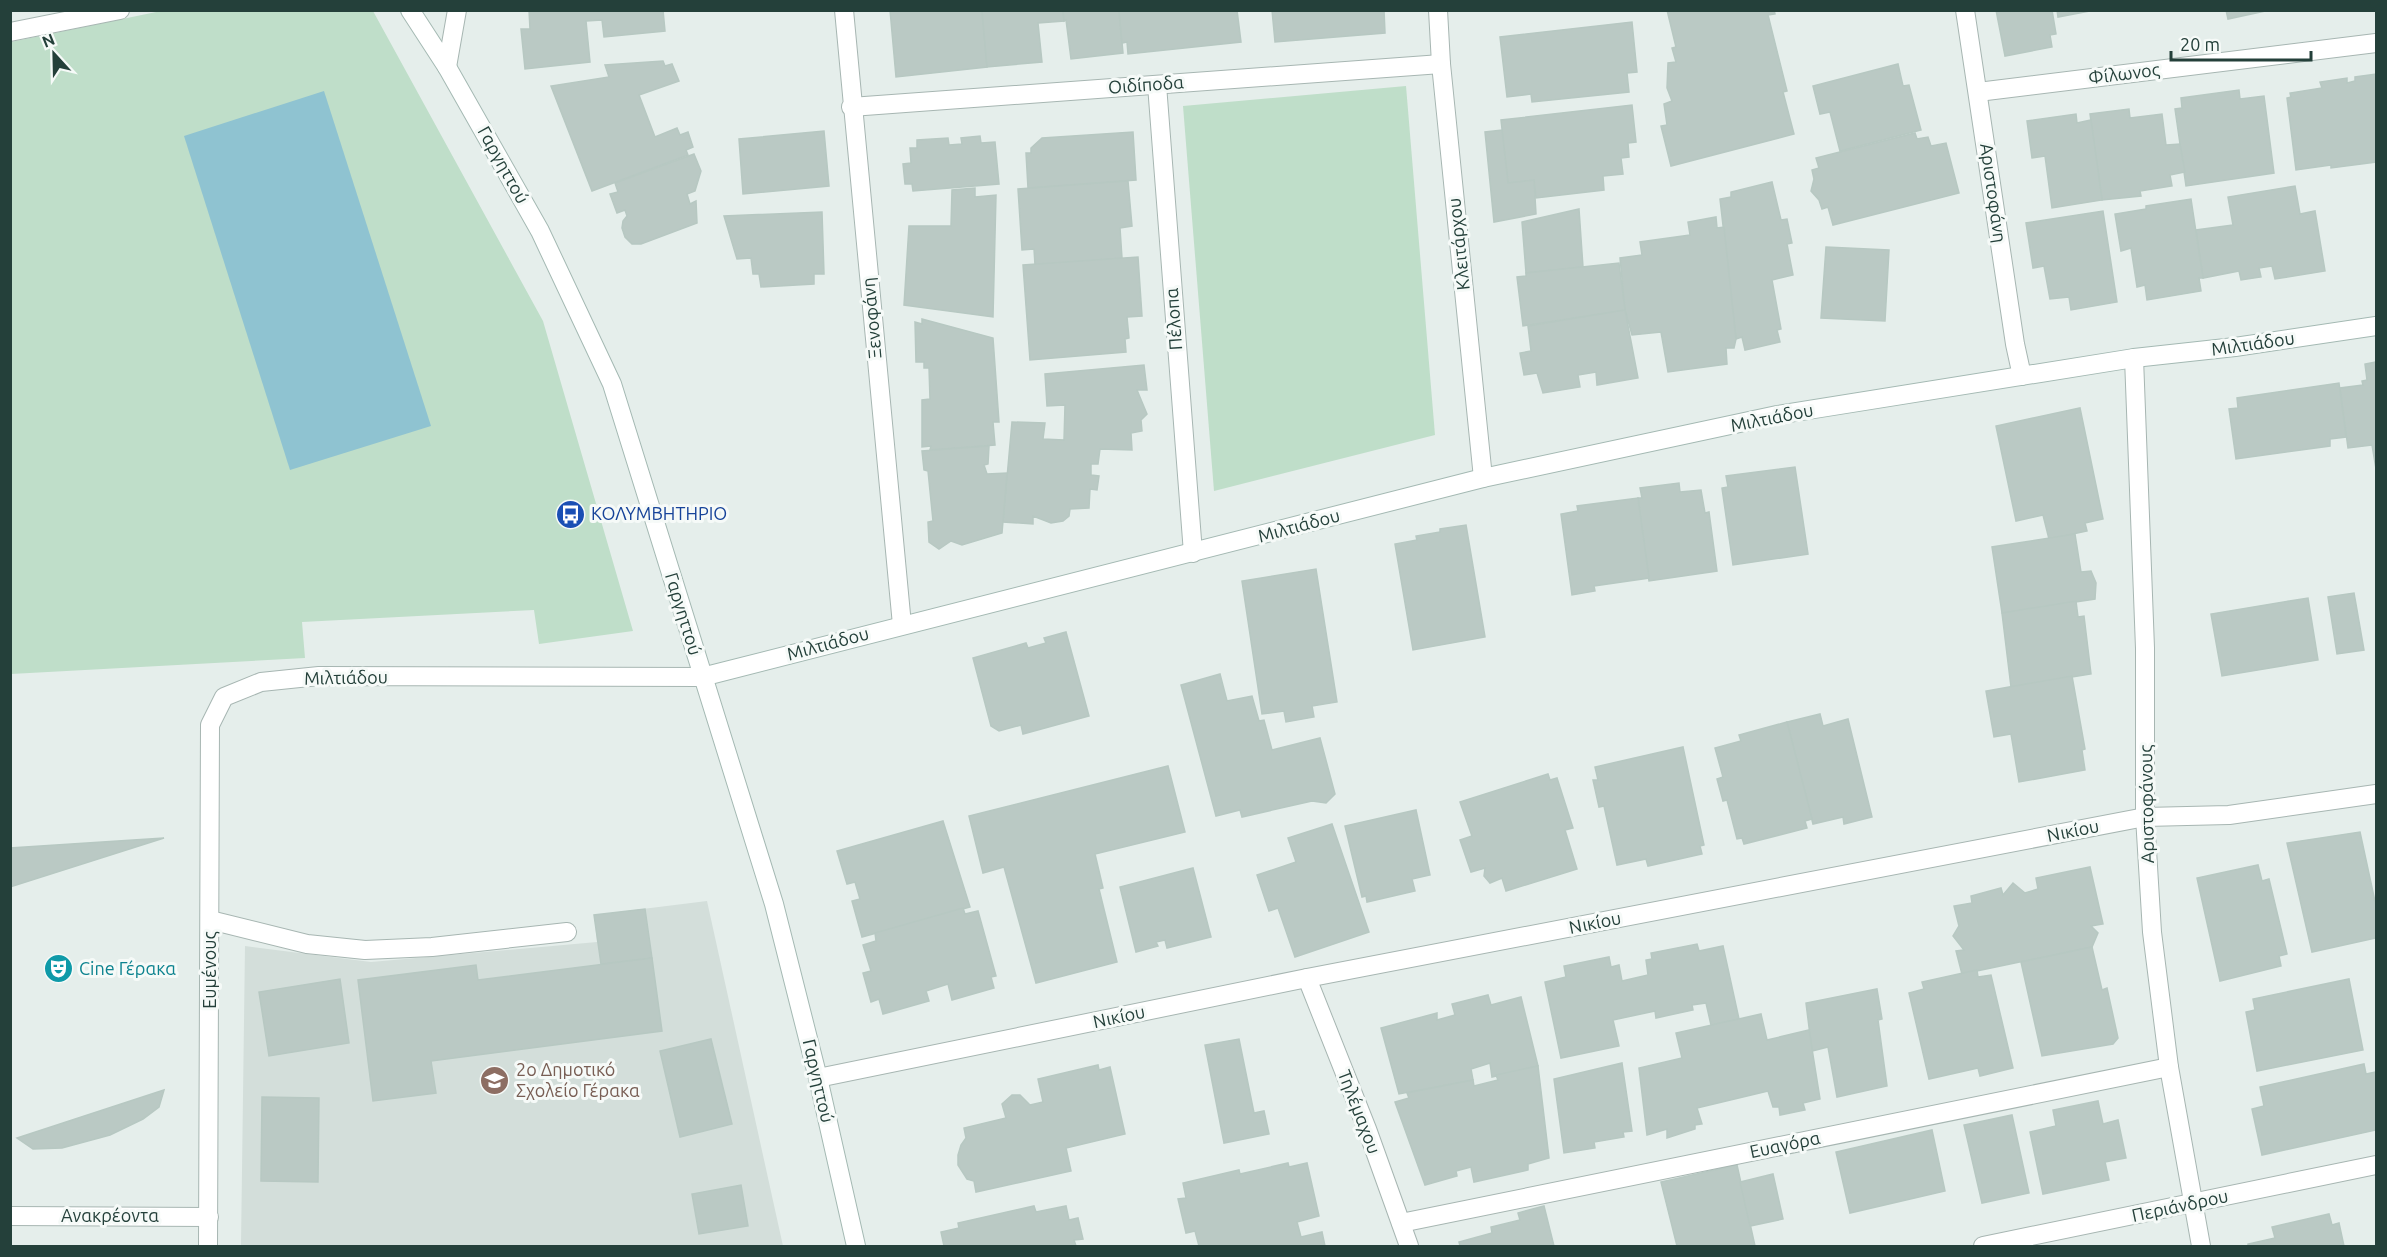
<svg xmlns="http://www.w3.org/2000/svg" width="2387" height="1257" font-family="Ubuntu,sans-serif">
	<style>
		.built { fill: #d3deda }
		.green { fill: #bfdec9 }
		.water { fill: #8fc3d1 }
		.building { fill: #bac9c4; stroke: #b7c8c2; stroke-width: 1.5 }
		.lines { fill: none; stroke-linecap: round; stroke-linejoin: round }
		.street-casing { stroke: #a7b6b2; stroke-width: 20 }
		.secondary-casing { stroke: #a4b9b3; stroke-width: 20 }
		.street { stroke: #fff; stroke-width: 18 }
		.secondary { stroke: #fff; stroke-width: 18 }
		.labels { text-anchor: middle; stroke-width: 6; stroke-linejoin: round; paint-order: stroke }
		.street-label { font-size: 18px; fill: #24403a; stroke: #f6faf8 }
		.transit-label { font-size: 18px; fill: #164399; stroke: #f6faf8; text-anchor: start }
		.culture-label { font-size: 18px; fill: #0d838f; stroke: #f6faf8; text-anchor: start }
		.education-label { font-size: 18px; fill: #785e54; stroke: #f6faf8; text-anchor: start }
	</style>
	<rect width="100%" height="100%" fill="#e5eeeb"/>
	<polygon class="built" points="707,901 783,1246 241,1246 245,946 371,962 597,942 594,915"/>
	<g class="green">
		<polygon points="161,11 373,11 543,321 633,631 539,644 534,610 302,622 305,658 11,674 11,42"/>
		<polygon points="1406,86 1435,435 1214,491 1183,106"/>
	</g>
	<polygon class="water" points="324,91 431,426 290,470 184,136"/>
	<g class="building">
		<polygon points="529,10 663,10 665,31 604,37 602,20 586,21 590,62 525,69 521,29 530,29"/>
		<polygon points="890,10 982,10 987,67 896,77"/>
		<polygon points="982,10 1063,10 1064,21 1038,23 1042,62 987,67"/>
		<polygon points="1063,10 1119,10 1123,53 1071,59 1066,20 1064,21"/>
		<polygon points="1119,10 1237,10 1241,42 1128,54 1127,42 1122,43"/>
		<polygon points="1272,10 1384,10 1385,33 1275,42"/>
		<polygon points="1667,10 1774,10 1775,14 1768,15 1787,91 1783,92 1794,134 1671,166 1661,126 1667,125 1664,104 1672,101 1667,88 1668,63 1676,62 1672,48 1676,47"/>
		<polygon points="1996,10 2052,10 2056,34 2050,35 2052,47 2005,56"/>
		<polygon points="2057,10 2095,10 2058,17"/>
		<polygon points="2226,10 2270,10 2228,19"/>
		<polygon points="1632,22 1637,72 1627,73 1629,92 1532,102 1531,94 1507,97 1500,37"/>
		<polygon points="663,61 665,66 672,64 679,81 639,95 655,137 677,128 680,135 688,132 693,147 686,150 688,155 592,191 551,86 609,77 605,65"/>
		<polygon points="1898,64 1903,86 1909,85 1921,130 1840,151 1830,112 1820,114 1813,86"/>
		<polygon points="2376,74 2376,162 2331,168 2331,165 2296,170 2287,98 2291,97 2290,93 2322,88 2320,82 2347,78 2347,83 2355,81 2355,77"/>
		<polygon points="2239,90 2240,99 2264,96 2274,173 2186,186 2175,109 2182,108 2181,98"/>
		<polygon points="1632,105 1636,142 1628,143 1629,157 1621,158 1623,174 1603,176 1604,190 1536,198 1534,180 1508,183 1501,120"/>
		<polygon points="2129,109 2130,118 2162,114 2166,145 2180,144 2185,172 2170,175 2172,186 2140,191 2141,196 2102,200 2090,114"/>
		<polygon points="2076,114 2077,123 2091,120 2102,200 2052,208 2045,156 2032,158 2027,121"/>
		<polygon points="1502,130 1508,183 1534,180 1536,214 1494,222 1485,132"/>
		<polygon points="824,131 829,186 743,194 739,139"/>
		<polygon points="1133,132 1136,180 1028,188 1026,153 1031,153 1031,148 1042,138"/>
		<polygon points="1915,133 1917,139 1928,137 1931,146 1946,143 1959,193 1833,225 1828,207 1822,209 1819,200 1811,191 1814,179 1812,170 1819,168 1816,158"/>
		<polygon points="980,136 981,143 995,142 999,184 913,191 912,184 905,184 903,164 911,163 910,148 917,148 917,140 948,138 949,145 962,144 961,138"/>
		<polygon points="694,154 701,171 695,191 687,194 690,204 696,201 697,223 641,244 632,244 625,237 622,228 623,221 627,216 625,210 617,213 610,194 618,192 615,183"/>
		<polygon points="1128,181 1132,226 1120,228 1122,258 1035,265 1034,249 1022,250 1018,189"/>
		<polygon points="1772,182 1781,220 1787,219 1792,243 1787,244 1793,275 1772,280 1781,329 1777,330 1780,342 1745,350 1742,337 1736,339 1720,199 1731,197 1731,192"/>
		<polygon points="2295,186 2300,214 2315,211 2325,271 2275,279 2272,266 2259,268 2261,277 2241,280 2239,271 2203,278 2196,230 2233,225 2228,197"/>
		<polygon points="975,188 975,197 996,195 993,317 904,305 909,226 951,226 952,190"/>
		<polygon points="2191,199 2203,278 2199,278 2201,291 2147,300 2145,285 2137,287 2131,248 2121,251 2115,214 2146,209 2146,206"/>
		<polygon points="1579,209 1583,267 1526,273 1522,222"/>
		<polygon points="2103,211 2117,302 2071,310 2069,297 2050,299 2044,266 2033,268 2026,223"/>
		<polygon points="822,212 824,274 814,274 814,284 761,287 759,274 753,274 751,258 737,259 724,216"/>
		<polygon points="1716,217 1717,228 1724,227 1736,339 1734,348 1726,348 1727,364 1668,372 1661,332 1632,335 1625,310 1620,258 1642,255 1640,242 1690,235 1688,222"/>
		<polygon points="1826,247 1889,250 1885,321 1821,318"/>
		<polygon points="1138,257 1142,316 1127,317 1129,338 1125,339 1126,352 1030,360 1023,265"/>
		<polygon points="1619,263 1625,310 1523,326 1517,277 1526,276 1526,273"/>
		<polygon points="1625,310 1638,378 1597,385 1596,372 1578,375 1580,387 1543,393 1537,373 1524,375 1520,353 1531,351 1528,326"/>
		<polygon points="922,319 993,338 999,422 993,422 995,445 930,450 931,446 922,447 922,400 930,399 929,368 924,368 924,362 916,362 915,322 922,324"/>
		<polygon points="2376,362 2376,469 2372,445 2348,448 2340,388 2363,385 2362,381 2367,380 2365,364"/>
		<polygon points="1144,365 1147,390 1137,390 1147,414 1141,420 1142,431 1131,433 1132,450 1100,449 1098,464 1091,464 1091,475 1099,476 1097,490 1090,489 1089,508 1070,509 1069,516 1063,521 1051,523 1033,516 1033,524 1003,522 1012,422 1045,423 1043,439 1064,440 1065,405 1047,406 1045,374"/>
		<polygon points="2339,383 2346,437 2330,439 2330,446 2236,459 2229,409 2238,408 2237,398"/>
		<polygon points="2080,408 2103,519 2085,523 2087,531 2049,539 2043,515 2016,521 1996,426"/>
		<polygon points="989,446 988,464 984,465 987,474 1007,473 1002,533 962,545 951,541 939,549 929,542 928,522 933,521 928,471 924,470 922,451"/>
		<polygon points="1795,467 1808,554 1733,565 1722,488 1728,487 1726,476"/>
		<polygon points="1679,483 1680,492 1701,490 1705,513 1709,512 1717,571 1649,581 1638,498 1642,498 1640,488"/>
		<polygon points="1638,498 1649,578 1594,586 1595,591 1572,595 1561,514 1578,511 1577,506"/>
		<polygon points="1466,525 1485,637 1413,650 1395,544 1417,540 1416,536 1440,532 1440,529"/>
		<polygon points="2075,534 2081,572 2091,571 2096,583 2095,599 2002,613 1992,547"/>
		<polygon points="1316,569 1337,702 1312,706 1314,717 1286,722 1284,711 1262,714 1242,581"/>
		<polygon points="2354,593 2364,650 2337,654 2328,597"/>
		<polygon points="2308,598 2318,660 2222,676 2211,614"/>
		<polygon points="2076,601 2078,617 2084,616 2091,674 2011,687 2002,613"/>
		<polygon points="1066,632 1089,716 1023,734 1021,725 999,731 991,726 973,658 1026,643 1028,648 1046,643 1044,638"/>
		<polygon points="1220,674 1227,701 1252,696 1259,721 1264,720 1272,750 1320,738 1335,794 1326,803 1312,801 1242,817 1240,810 1216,816 1181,685"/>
		<polygon points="2072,676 2085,749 2082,750 2085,770 2019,782 2011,734 1994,737 1986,691"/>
		<polygon points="1820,714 1823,726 1848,719 1872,817 1844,824 1843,817 1813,824 1787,722"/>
		<polygon points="1787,722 1812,819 1805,821 1807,828 1744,844 1742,838 1737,839 1727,800 1723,801 1717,779 1723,777 1715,748 1741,741 1739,735"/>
		<polygon points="1683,747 1704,845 1700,846 1702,854 1648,866 1646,859 1617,865 1604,806 1599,807 1593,780 1598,780 1595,767"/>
		<polygon points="1168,766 1185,832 1095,854 1103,888 1099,889 1117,962 1036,983 1004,867 983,873 969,816"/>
		<polygon points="1548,774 1550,780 1557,778 1573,828 1565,830 1577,869 1506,891 1502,878 1490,883 1484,876 1485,868 1471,872 1460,840 1472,836 1460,802"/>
		<polygon points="1416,810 1430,875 1412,879 1415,891 1367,902 1366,896 1362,897 1345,826"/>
		<polygon points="943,821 970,907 862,937 852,901 860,899 855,882 847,884 837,851"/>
		<polygon points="1332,824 1369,932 1295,957 1278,908 1269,911 1257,875 1296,862 1288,838"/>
		<polygon points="2360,832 2376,906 2376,938 2312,952 2287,843"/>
		<polygon points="164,838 10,887 10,848"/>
		<polygon points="2258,865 2262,881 2269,879 2287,954 2279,956 2281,966 2220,981 2197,878"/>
		<polygon points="2090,867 2103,924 2091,926 2098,933 2092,947 1962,974 1956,951 1964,950 1953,936 1959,926 1954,906 1972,903 1971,896 2001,888 2003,895 2013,883 2025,893 2038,889 2036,878"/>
		<polygon points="1193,868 1211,937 1167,948 1165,940 1156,942 1158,946 1136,952 1120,887"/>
		<polygon points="963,908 965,914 978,911 996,976 991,977 994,988 952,1000 948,984 926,991 929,1001 883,1014 879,999 871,1002 863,973 871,971 863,945 876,941 875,933"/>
		<polygon points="645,909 652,958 601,964 594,915"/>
		<polygon points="1697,944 1699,951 1723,946 1739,1019 1711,1025 1706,1003 1692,1005 1693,1010 1656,1018 1655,1011 1613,1020 1619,1046 1561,1058 1545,982 1566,977 1564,966 1609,957 1611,967 1619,965 1622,981 1648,975 1646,960 1652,959 1651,953"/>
		<polygon points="2092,947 2102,990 2107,988 2118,1038 2113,1044 2042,1056 2021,962"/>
		<polygon points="652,958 662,1031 431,1061 436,1093 373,1101 358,980 476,965 478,980"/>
		<polygon points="1977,970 1978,977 1991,975 2013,1068 1980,1076 1978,1068 1929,1079 1909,993 1924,989 1922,982"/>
		<polygon points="340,979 349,1043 269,1056 259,992"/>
		<polygon points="2349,979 2363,1050 2257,1071 2246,1012 2255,1010 2253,999"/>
		<polygon points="1877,989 1882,1019 1878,1020 1887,1086 1837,1097 1828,1047 1812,1051 1806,1003"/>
		<polygon points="1488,995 1491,1005 1521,997 1538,1066 1492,1077 1490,1063 1471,1069 1473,1080 1399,1094 1381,1028 1437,1013 1437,1020 1455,1015 1452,1004"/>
		<polygon points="1761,1014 1767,1040 1809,1030 1820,1099 1803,1103 1805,1110 1780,1115 1779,1107 1773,1107 1768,1091 1697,1108 1702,1124 1695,1125 1695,1129 1667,1138 1667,1129 1647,1135 1639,1068 1682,1058 1676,1033"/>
		<polygon points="711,1039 732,1124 680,1137 660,1051"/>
		<polygon points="1239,1039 1254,1113 1264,1111 1269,1134 1224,1143 1205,1045"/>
		<polygon points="1622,1063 1632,1131 1623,1132 1624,1137 1594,1142 1595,1148 1564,1153 1554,1079"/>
		<polygon points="2364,1064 2366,1074 2376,1072 2376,1130 2262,1155 2252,1109 2264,1106 2260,1087"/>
		<polygon points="1098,1065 1099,1070 1110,1067 1125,1134 1066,1148 1071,1171 976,1192 974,1181 967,1179 958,1165 958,1155 961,1145 966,1138 964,1128 1006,1118 1002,1104 1012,1095 1020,1095 1030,1105 1043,1102 1038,1079"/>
		<polygon points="1538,1066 1549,1158 1528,1164 1528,1170 1474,1182 1471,1167 1456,1171 1457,1176 1425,1185 1395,1102 1409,1098 1407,1093 1473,1080 1474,1086 1498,1080 1496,1075"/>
		<polygon points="164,1090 159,1107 143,1119 110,1135 62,1148 33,1149 17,1138"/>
		<polygon points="262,1097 319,1098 318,1182 261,1181"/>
		<polygon points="2098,1101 2103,1124 2118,1120 2126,1158 2105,1162 2109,1180 2043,1194 2030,1132 2056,1126 2053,1110"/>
		<polygon points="2012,1115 2029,1193 1982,1203 1964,1125"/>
		<polygon points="1932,1130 1945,1191 1850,1213 1836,1152"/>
		<polygon points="1288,1163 1289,1167 1307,1163 1319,1216 1297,1222 1301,1237 1322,1232 1325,1246 1199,1246 1195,1231 1186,1233 1178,1199 1186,1198 1183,1183 1239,1170 1240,1174"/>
		<polygon points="1737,1165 1755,1246 1677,1246 1661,1182"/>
		<polygon points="1773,1174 1783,1219 1750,1226 1740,1182"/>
		<polygon points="741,1185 748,1226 699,1234 692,1194"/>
		<polygon points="1034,1206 1036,1212 1066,1206 1069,1220 1078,1218 1083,1239 1074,1240 1076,1246 944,1246 941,1232 959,1228 958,1223"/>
		<polygon points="1544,1206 1554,1246 1460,1246 1459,1242 1492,1233 1491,1227 1520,1220 1518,1213"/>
		<polygon points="2329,1214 2332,1225 2339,1223 2344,1246 2248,1246 2248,1244 2275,1238 2272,1227"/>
	</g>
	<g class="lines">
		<defs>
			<g id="street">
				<polyline points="844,10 902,625"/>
				<polyline points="1438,10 1441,64 1483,478"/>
				<polyline points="1965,10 2015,344 2022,376"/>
				<polyline points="10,32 120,10"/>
				<polyline points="447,67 457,10"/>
				<polyline points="1157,85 1193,553"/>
				<polyline points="1978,92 2376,43"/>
				<polyline points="851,107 1441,64"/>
				<polyline points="2134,358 2145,648 2145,817 2152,932 2169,1067 2201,1246"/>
				<polyline points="210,920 307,944 365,950 432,947 567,932"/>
				<polyline points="1307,978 1367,1129 1409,1246"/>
				<polyline points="818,1078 1307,978 2145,817 2229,815 2376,794"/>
				<polyline points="10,1216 209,1217"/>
				<polyline points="1401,1223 2169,1067"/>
				<polyline points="208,1246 210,725 224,697 261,682 319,676 702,677"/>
				<polyline points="1983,1246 2376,1165"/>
			</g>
			<g id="secondary">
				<polyline points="410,10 447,67 540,231 612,384 774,904 818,1078 856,1246"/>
				<polyline points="702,677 1483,478 1777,415 2134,358 2235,347 2376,326"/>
			</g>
		</defs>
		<use href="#street" class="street-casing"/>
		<use href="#secondary" class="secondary-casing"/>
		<use href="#street" class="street"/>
		<use href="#secondary" class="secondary"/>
	</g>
	<defs>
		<symbol id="bus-disc" viewBox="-11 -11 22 22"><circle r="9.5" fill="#1a4fb4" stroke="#f6faf8"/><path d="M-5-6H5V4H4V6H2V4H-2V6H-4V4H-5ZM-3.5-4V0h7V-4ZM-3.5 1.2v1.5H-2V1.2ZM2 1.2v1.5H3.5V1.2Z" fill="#fff"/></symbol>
		<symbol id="theatre-disc" viewBox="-11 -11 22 22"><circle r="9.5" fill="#0f9aa8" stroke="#f6faf8"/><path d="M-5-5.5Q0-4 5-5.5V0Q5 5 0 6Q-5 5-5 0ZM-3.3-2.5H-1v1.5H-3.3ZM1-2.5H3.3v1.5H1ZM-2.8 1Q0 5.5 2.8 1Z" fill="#fff"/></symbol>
		<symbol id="school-disc" viewBox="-11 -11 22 22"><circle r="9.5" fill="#8d6e63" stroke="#f6faf8"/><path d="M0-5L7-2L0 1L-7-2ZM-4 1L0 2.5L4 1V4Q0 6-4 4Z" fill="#fff"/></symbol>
	</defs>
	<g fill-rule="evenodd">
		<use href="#bus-disc" x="554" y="498" width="33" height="33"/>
		<use href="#theatre-disc" x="42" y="952" width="33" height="33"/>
		<use href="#school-disc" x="478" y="1064" width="33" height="33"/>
	</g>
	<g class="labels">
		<g class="street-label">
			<text transform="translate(2124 74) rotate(-7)" y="6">Φίλωνος</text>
			<text transform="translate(1146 85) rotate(-4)" y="6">Οιδίποδα</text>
			<text transform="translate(503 165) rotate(61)" y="6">Γαργηττού</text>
			<text transform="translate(1993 193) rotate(82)" y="6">Αριστοφάνη</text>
			<text transform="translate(1459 244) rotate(-96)" y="6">Κλειτάρχου</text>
			<text transform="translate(872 318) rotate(-95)" y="6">Ξενοφάνη</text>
			<text transform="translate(1174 319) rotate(-94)" y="6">Πέλοπα</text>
			<text transform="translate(2253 344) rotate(-8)" y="6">Μιλτιάδου</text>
			<text transform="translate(1772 418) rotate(-11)" y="6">Μιλτιάδου</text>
			<text transform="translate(1299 526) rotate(-15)" y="6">Μιλτιάδου</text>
			<text transform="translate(683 614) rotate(73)" y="6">Γαργηττού</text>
			<text transform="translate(828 644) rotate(-15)" y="6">Μιλτιάδου</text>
			<text transform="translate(346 678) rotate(-1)" y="6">Μιλτιάδου</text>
			<text transform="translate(2147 804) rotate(-91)" y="6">Αριστοφάνους</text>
			<text transform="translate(2073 831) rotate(-11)" y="6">Νικίου</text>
			<text transform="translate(1595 923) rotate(-11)" y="6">Νικίου</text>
			<text transform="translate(210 970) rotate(-90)" y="6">Ευμένους</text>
			<text transform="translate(1119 1017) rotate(-12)" y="6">Νικίου</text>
			<text transform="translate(818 1081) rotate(77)" y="6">Γαργηττού</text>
			<text transform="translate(1359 1112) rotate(69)" y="6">Τηλέμαχου</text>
			<text transform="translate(1785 1145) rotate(-12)" y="6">Ευαγόρα</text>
			<text transform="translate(2180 1206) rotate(-12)" y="6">Περιάνδρου</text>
			<text x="110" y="1222">Ανακρέοντα</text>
		</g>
		<g class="transit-label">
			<text x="591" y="520">ΚΟΛΥΜΒΗΤΗΡΙΟ</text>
		</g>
		<g class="culture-label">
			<text x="79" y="975">Cine Γέρακα</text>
		</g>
		<g class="education-label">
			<text x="516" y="1076">2ο Δημοτικό<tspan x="516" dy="21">Σχολείο Γέρακα</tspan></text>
		</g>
	</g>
	<rect width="2387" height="1257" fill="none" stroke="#24403a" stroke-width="24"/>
	<g transform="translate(54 54) rotate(338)" stroke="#f6faf8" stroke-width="4.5" paint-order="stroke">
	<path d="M0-4.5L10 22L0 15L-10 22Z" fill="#24403a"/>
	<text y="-9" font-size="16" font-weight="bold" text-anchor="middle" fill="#24403a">N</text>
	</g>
	<path d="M2171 51v9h140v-9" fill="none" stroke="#24403a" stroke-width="3"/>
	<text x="2180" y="51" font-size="18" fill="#24403a" stroke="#f6faf8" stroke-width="4.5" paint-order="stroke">20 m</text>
</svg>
